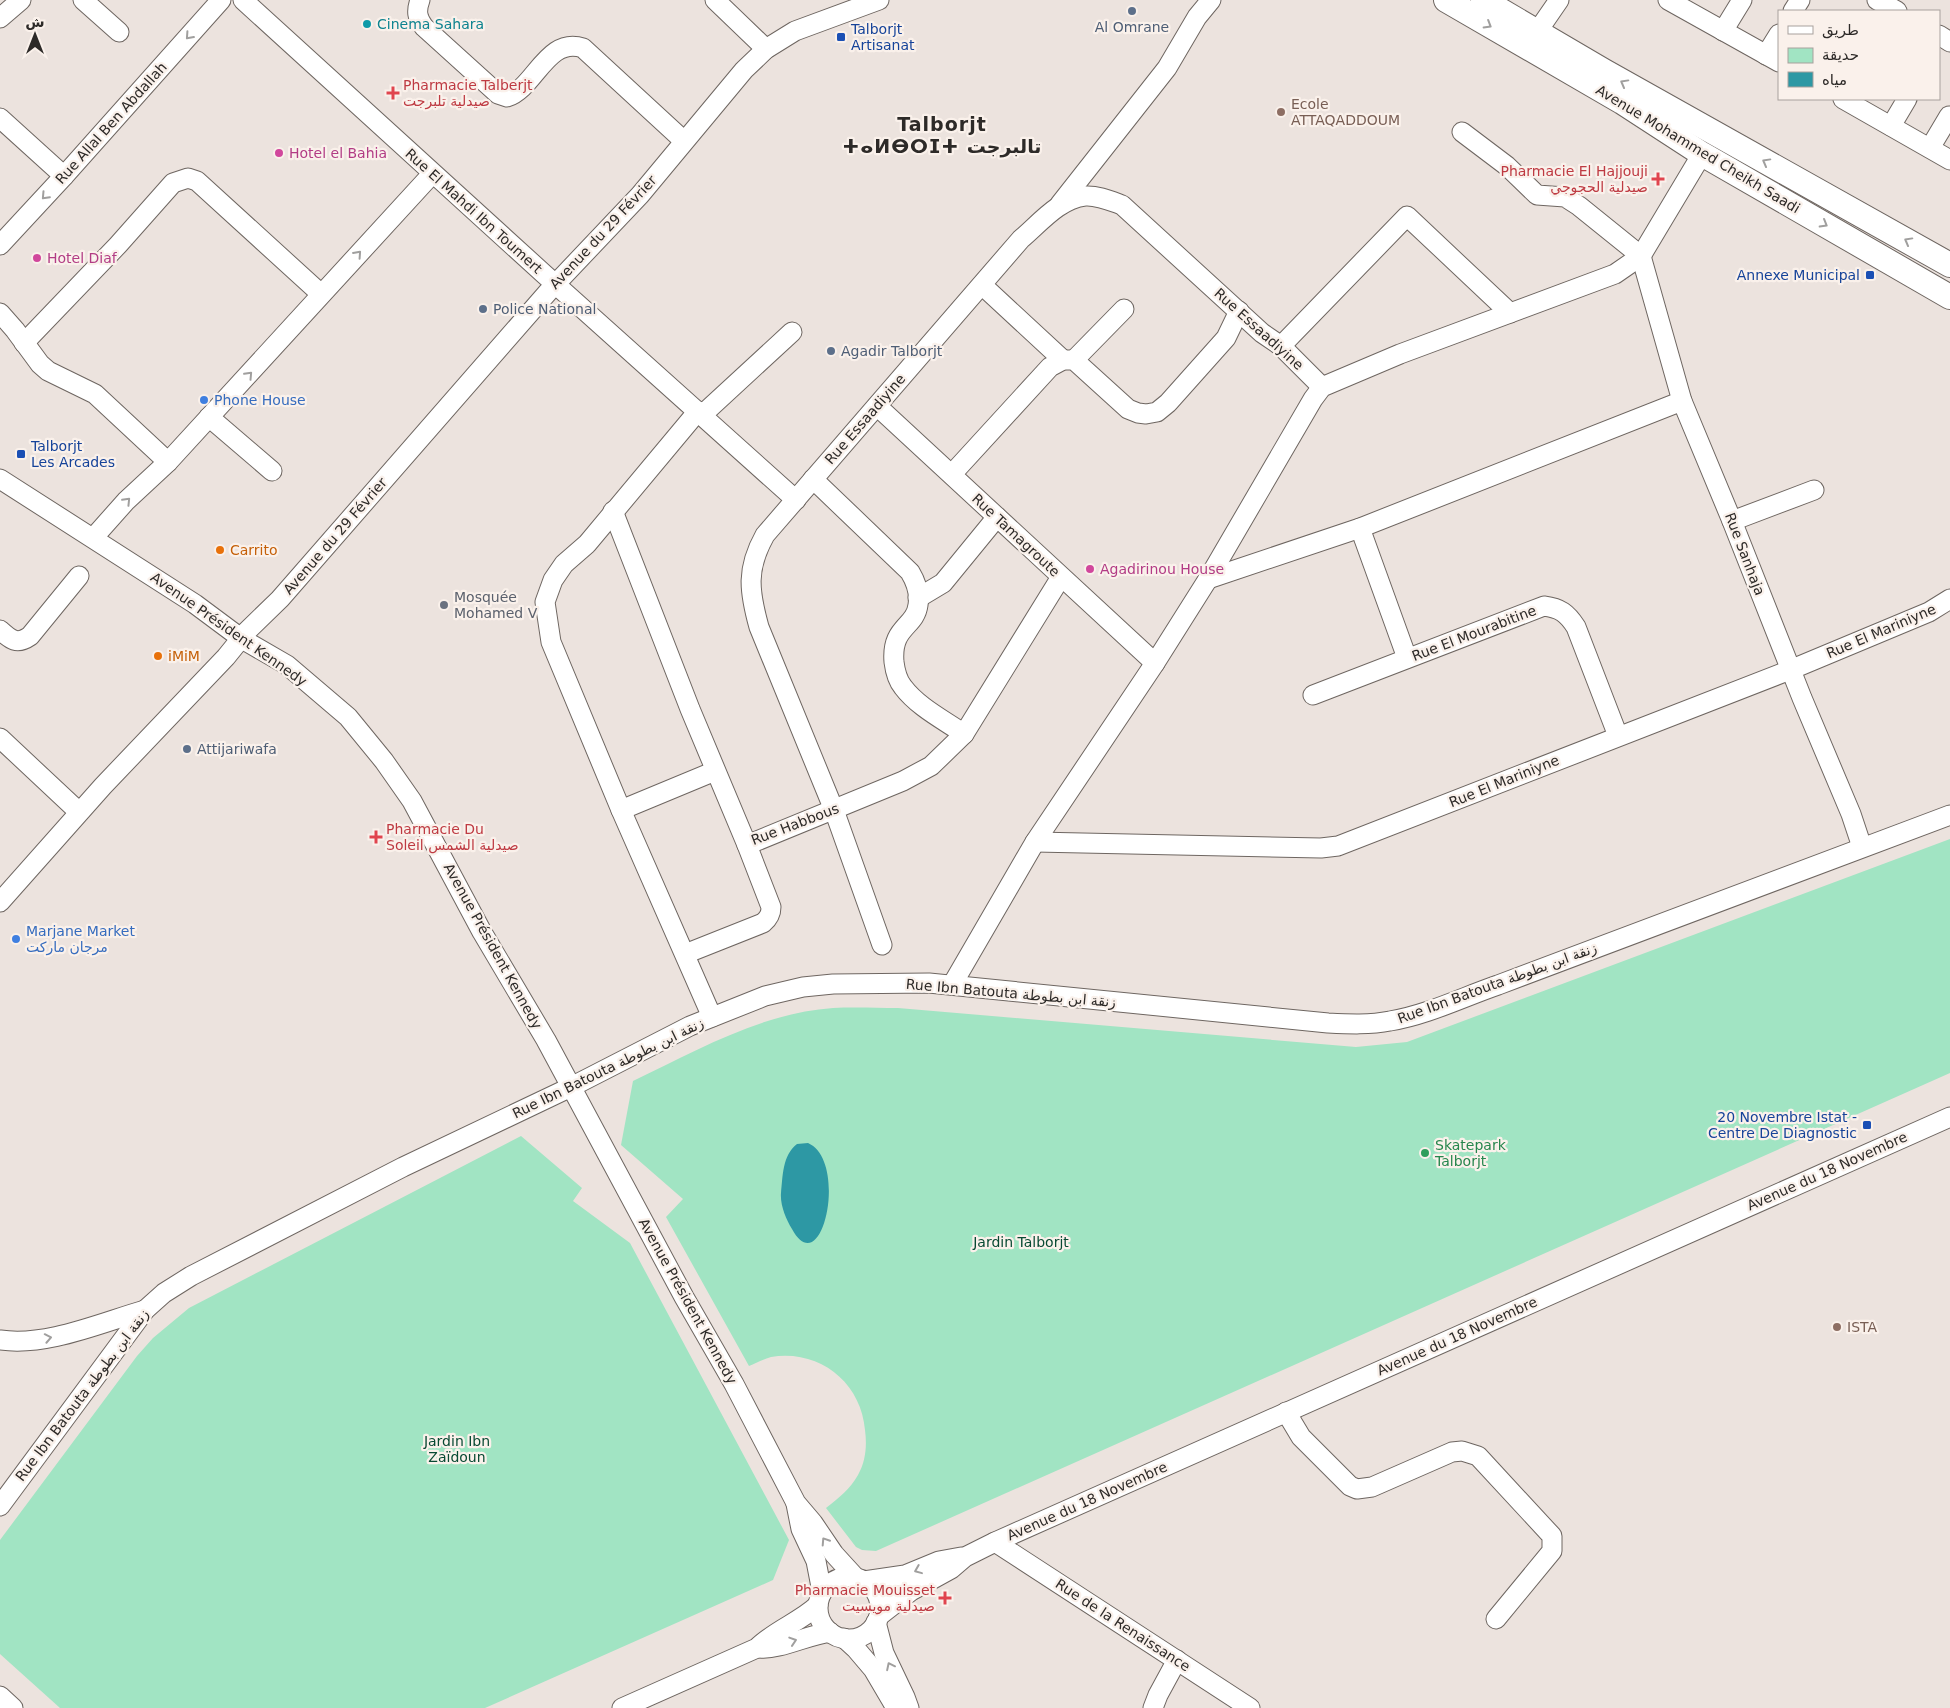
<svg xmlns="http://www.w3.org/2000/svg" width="1950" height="1708" font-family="'DejaVu Sans','Noto Sans Arabic','Noto Sans Tifinagh',sans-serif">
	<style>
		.green { fill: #a1e4c3 }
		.water { fill: #2d98a4 }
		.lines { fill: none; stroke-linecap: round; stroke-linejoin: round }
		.minor-casing { stroke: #6e6661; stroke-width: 21 }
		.major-casing { stroke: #6e6661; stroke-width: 26 }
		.minor { stroke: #fff; stroke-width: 19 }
		.major { stroke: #fff; stroke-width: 24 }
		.oneway { stroke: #a09f9e }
		.service-dot { fill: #5c6f8a; stroke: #faf1eb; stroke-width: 2 }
		.culture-dot { fill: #0f9aa8; stroke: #faf1eb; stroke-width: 2 }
		.transit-dot { fill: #1a4fb4; stroke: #faf1eb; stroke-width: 2 }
		.health-dot { fill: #e0444e; stroke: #faf1eb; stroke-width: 2 }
		.education-dot { fill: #8d6e63; stroke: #faf1eb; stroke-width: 2 }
		.hotel-dot { fill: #d1479c; stroke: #faf1eb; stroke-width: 2 }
		.shop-dot { fill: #3f7fe0; stroke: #faf1eb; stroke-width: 2 }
		.food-dot { fill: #e8710a; stroke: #faf1eb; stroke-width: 2 }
		.worship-dot { fill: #6b7280; stroke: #faf1eb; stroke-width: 2 }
		.leisure-dot { fill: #2e9e5b; stroke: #faf1eb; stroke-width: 2 }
		.labels { text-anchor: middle; stroke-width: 4.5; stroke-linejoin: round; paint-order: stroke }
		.culture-label { font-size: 14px; fill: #0d838f; stroke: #faf1eb; text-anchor: start }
		.service-label { font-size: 14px; fill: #4e5e75; stroke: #faf1eb; text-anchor: start }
		.transit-label { font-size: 14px; fill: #164399; stroke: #faf1eb; text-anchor: start }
		.health-label { font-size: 14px; fill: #be3a42; stroke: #faf1eb; text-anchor: start }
		.education-label { font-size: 14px; fill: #785e54; stroke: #faf1eb; text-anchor: start }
		.street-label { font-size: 14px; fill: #2d2a28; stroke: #faf1eb }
		.hotel-label { font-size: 14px; fill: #b23c85; stroke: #faf1eb; text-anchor: start }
		.shop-label { font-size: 14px; fill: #366cbe; stroke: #faf1eb; text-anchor: start }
		.food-label { font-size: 14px; fill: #c56008; stroke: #faf1eb; text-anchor: start }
		.worship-label { font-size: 14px; fill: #5b616d; stroke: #faf1eb; text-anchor: start }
		.leisure-label { font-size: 14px; fill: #27864d; stroke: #faf1eb; text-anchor: start }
		.park-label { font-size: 14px; fill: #084a33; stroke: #faf1eb }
		.district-label { font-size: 19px; font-weight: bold; letter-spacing: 1px; fill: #2d2a28; stroke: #faf1eb }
	</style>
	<rect width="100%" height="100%" fill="#ece3de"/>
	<g class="green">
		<path d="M1950,839V1073L876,1551L862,1550L856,1547L826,1508C839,1498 850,1489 858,1475C866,1461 867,1445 865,1430C861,1382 819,1349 771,1357C764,1359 756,1363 749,1366L666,1217L683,1199L621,1145L633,1081C696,1051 761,1013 833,1008C855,1007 877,1008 898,1008L1356,1047L1407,1042Z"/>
		<polygon points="521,1136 582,1188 573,1201 630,1243 789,1540 773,1580 485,1708 60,1708 0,1654 0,1540 137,1356 153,1338 189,1308"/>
	</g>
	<path class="water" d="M808,1143C849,1161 822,1284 792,1229C786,1219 780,1205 781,1193C783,1176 782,1156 797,1144Z"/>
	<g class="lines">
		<defs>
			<g id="minor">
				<polyline points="83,0 119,32"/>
				<polyline points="243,0 544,274 796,500"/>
				<path d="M420,0C416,11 417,18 424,27L498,94L507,97C535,88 547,36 583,48L684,141"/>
				<polyline points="715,0 766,49"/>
				<polyline points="1668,0 1779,62"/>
				<polyline points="1877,0 1897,11"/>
				<polyline points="1793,11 1800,0"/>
				<polyline points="0,18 21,0"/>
				<polyline points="1723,31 1742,0"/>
				<polyline points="1537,32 1559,0"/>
				<polyline points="1939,35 1950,42"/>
				<polyline points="1766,55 1779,34"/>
				<polyline points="1843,99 1950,160"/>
				<polyline points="0,118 64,176"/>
				<polyline points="1891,126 1907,99"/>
				<polyline points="1462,132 1507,166 1537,195 1565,197 1579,206 1641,256 1682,401 1732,521 1802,698 1851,814 1862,847"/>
				<polyline points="1930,148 1949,116"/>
				<polyline points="1060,204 1167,68 1197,17 1211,0"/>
				<polyline points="0,245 64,176 221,0"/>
				<polyline points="982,285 1063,360"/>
				<polyline points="0,313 15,330 40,364 48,371 95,394 168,462"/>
				<polyline points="24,343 118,245 173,183 188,178 197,181 321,294"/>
				<polyline points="1281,346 1407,216 1510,313"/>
				<polyline points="1074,360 1124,309"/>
				<polyline points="877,406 1155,663"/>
				<polyline points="698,411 587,544 564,564 553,580 545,602 551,642 621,810 712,1017"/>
				<polyline points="702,415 792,332"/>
				<polyline points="209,417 272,471"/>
				<polyline points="952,474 1050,367 1063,360 1074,360 1128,409 1138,413 1146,414 1157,412 1168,403 1226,338 1239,311"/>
				<polyline points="0,479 195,604 242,639 287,665 348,717 384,761 412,801 482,932 546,1040 684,1297 734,1384 796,1503 813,1523 834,1554 855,1577"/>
				<path d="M813,479L910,572C916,582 920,593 918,605C915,628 891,626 894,662C895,670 898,681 903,687C918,707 944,720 964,734"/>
				<polyline points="613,511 690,709 747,845 903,781 931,766 964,734 1061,577"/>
				<polyline points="1732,521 1814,490"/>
				<polyline points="1360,528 1407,658"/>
				<polyline points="94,537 126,501 168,462 432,174"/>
				<polyline points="1208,579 1360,528 1682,401"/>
				<polyline points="918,598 943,583 997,517"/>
				<path d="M0,630C11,640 17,645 30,636L79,576"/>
				<path d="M1313,695L1544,606C1560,608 1567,613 1576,627L1618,736"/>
				<polyline points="0,738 79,812"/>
				<polyline points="621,810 715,771"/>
				<polyline points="1035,842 1321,848 1338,846 1790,670 1929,612 1950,599"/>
				<polyline points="0,902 103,786 226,657 247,631 280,599 548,292 640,195 744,70 766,49 795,31 879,0"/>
				<path d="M882,945L834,810L759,627C749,591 746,569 765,535L1021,239C1040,223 1059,199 1085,196C1097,195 1111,201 1122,205L1262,333L1281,346L1322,387"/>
				<path d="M685,954L763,923C769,918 771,914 771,907L747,845"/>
				<polyline points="952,985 1035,842 1155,663 1208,579 1313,399 1322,387 1400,354 1615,274 1641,256 1702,154"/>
				<path d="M0,1340C46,1347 100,1323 145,1310"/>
				<polyline points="1286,1412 1301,1437 1350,1486 1357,1489 1372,1487 1452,1452 1462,1451 1478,1456 1552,1536 1552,1551 1496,1619"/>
				<polyline points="796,1504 801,1529 816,1561 822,1592"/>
				<path d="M0,1506L145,1310L164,1293L191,1276L403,1167L571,1087L690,1026L765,996L803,987L833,984L929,983L1328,1023C1349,1024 1370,1025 1390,1021C1427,1015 1463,997 1498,985L1950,815"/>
				<polyline points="995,1542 1250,1708"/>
				<circle cx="849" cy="1608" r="31"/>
				<polyline points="864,1581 905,1575 939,1561 961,1557"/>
				<polyline points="879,1616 911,1591 951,1569 965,1557 995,1542 1950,1117"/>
				<polyline points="876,1622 884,1653 905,1697 909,1708"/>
				<polyline points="844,1638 856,1649 873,1669 896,1708"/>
				<path d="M760,1648C779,1650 808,1635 830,1632"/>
				<polyline points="0,1696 13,1708"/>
				<path d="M622,1708L757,1648C775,1630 800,1622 818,1605"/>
				<polyline points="1153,1708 1158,1695 1177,1660"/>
			</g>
			<g id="major">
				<polyline points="1446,0 1622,102 1702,154 1950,297"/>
				<polyline points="1483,0 1604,71 1950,265"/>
			</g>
		</defs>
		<use href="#minor" class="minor-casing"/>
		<use href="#major" class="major-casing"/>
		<use href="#minor" class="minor"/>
		<use href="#major" class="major"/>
	</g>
	<defs><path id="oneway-chevron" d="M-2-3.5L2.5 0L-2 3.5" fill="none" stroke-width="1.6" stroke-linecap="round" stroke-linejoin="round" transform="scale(1.25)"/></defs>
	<g class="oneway">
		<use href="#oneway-chevron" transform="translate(1488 25) rotate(31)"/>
		<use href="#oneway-chevron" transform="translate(189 36) rotate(132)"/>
		<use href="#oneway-chevron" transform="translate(1624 83) rotate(-151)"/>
		<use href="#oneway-chevron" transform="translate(1766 162) rotate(-151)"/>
		<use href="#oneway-chevron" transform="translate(45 196) rotate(133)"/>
		<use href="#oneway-chevron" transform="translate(1824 224) rotate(30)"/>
		<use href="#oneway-chevron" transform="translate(1908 241) rotate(-151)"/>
		<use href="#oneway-chevron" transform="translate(358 254) rotate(-48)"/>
		<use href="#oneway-chevron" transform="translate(249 375) rotate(-47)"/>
		<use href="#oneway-chevron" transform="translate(127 501) rotate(-46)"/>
		<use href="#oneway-chevron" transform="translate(48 1338) rotate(-11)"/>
		<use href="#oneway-chevron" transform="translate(825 1541) rotate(-123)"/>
		<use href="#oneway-chevron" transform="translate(918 1570) rotate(158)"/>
		<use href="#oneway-chevron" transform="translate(793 1641) rotate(-18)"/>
		<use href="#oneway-chevron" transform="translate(890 1666) rotate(-116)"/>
	</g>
	<g class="service-dot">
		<circle cx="1132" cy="11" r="5"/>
		<circle cx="483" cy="309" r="5"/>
		<circle cx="831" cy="351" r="5"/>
		<circle cx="187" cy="749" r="5"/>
	</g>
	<circle class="culture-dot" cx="367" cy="24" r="5"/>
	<g class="transit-dot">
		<rect x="836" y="32" width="10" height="10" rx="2.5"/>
		<rect x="1865" y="270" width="10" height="10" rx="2.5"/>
		<rect x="16" y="449" width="10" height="10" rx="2.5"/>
		<rect x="1862" y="1120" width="10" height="10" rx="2.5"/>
	</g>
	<g class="health-dot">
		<path d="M390.5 85.5h5v5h5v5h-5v5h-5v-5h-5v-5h5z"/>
		<path d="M1655.5 171.5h5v5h5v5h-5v5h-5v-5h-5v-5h5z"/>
		<path d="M373.5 829.5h5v5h5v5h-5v5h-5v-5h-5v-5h5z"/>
		<path d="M942.5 1590.5h5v5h5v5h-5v5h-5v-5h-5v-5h5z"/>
	</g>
	<g class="education-dot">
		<circle cx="1281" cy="112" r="5"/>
		<circle cx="1837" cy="1327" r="5"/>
	</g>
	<g class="hotel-dot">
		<circle cx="279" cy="153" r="5"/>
		<circle cx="37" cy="258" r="5"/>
		<circle cx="1090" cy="569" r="5"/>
	</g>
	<g class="shop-dot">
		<circle cx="204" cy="400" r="5"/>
		<circle cx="16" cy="939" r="5"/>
	</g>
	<g class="food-dot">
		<circle cx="220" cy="550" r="5"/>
		<circle cx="158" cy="656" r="5"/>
	</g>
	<circle class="worship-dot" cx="444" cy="605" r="5"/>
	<circle class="leisure-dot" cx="1425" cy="1153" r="5"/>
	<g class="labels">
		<g class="culture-label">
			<text x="377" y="29">Cinema Sahara</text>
		</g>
		<g class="service-label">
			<text x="1132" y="32" text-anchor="middle">Al Omrane</text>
			<text x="493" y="314">Police National</text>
			<text x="841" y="356">Agadir Talborjt</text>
			<text x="197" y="754">Attijariwafa</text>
		</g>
		<g class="transit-label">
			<text x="851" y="34">Talborjt<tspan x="851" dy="16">Artisanat</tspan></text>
			<text x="1860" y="280" text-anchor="end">Annexe Municipal</text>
			<text x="31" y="451">Talborjt<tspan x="31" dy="16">Les Arcades</tspan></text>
			<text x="1857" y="1122" text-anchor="end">20 Novembre Istat -<tspan x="1857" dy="16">Centre De Diagnostic</tspan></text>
		</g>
		<g class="health-label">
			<text x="403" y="90">Pharmacie Talberjt<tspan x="403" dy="16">صيدلية تلبرجت</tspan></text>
			<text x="1648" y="176" text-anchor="end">Pharmacie El Hajjouji<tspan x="1648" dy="16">صيدلية الحجوجي</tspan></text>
			<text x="386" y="834">Pharmacie Du<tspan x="386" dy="16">Soleil صيدلية الشمس</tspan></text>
			<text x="935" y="1595" text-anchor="end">Pharmacie Mouisset<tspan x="935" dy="16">صيدلية مويسيت</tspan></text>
		</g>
		<g class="education-label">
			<text x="1291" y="109">Ecole<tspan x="1291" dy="16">ATTAQADDOUM</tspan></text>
			<text x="1847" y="1332">ISTA</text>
		</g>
		<g class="street-label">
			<text transform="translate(111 123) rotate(-48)" y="5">Rue Allal Ben Abdallah</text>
			<text transform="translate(1698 149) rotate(31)" y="5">Avenue Mohammed Cheikh Saadi</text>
			<text transform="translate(474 211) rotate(42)" y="5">Rue El Mahdi Ibn Toumert</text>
			<text transform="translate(603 232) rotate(-47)" y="5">Avenue du 29 Février</text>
			<text transform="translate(1259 329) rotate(42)" y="5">Rue Essaadiyine</text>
			<text transform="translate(865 419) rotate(-49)" y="5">Rue Essaadiyine</text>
			<text transform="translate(1016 535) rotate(43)" y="5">Rue Tamagroute</text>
			<text transform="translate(335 536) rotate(-49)" y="5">Avenue du 29 Février</text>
			<text transform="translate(1745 554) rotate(69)" y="5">Rue Sanhaja</text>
			<text transform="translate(229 629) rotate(35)" y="5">Avenue Président Kennedy</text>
			<text transform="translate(1881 631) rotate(-23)" y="5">Rue El Mariniyne</text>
			<text transform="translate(1474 633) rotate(-21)" y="5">Rue El Mourabitine</text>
			<text transform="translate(1504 781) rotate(-22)" y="5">Rue El Mariniyne</text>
			<text transform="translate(795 824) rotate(-21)" y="5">Rue Habbous</text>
			<text transform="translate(493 946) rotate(61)" y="5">Avenue Président Kennedy</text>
			<text transform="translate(1497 983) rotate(-20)" y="5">Rue Ibn Batouta زنقة ابن بطوطة</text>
			<text transform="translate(1011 993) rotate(5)" y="5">Rue Ibn Batouta زنقة ابن بطوطة</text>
			<text transform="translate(608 1068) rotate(-26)" y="5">Rue Ibn Batouta زنقة ابن بطوطة</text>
			<text transform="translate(1827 1171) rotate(-24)" y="5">Avenue du 18 Novembre</text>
			<text transform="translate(688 1301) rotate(61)" y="5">Avenue Président Kennedy</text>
			<text transform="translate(1457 1336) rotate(-24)" y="5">Avenue du 18 Novembre</text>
			<text transform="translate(82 1395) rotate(-53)" y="5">Rue Ibn Batouta زنقة ابن بطوطة</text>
			<text transform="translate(1087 1501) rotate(-24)" y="5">Avenue du 18 Novembre</text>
			<text transform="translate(1123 1625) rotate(33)" y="5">Rue de la Renaissance</text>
		</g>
		<g class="hotel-label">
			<text x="289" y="158">Hotel el Bahia</text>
			<text x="47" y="263">Hotel Diaf</text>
			<text x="1100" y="574">Agadirinou House</text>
		</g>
		<g class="shop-label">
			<text x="214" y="405">Phone House</text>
			<text x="26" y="936">Marjane Market<tspan x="26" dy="16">مرجان ماركت</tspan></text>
		</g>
		<g class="food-label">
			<text x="230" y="555">Carrito</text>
			<text x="168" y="661">iMiM</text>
		</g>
		<g class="worship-label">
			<text x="454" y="602">Mosquée<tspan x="454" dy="16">Mohamed V</tspan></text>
		</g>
		<g class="leisure-label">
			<text x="1435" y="1150">Skatepark<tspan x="1435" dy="16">Talborjt</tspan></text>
		</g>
		<g class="park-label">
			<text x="1021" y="1247">Jardin Talborjt</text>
			<text x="457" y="1446">Jardin Ibn<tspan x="457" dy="16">Zaïdoun</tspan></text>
		</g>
		<g class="district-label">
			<text x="942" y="131">Talborjt<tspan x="942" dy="22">ⵜⴰⵍⴱⵔⵊⵜ تالبرجت</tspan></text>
		</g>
	</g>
	<rect x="1778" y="10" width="162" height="90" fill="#faf1eb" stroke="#a8a19d"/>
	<rect x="1788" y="26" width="25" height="8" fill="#ffffff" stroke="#a8a19d"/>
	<text x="1822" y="35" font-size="15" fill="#2d2a28">طريق</text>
	<rect x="1788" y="48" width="25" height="15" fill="#a1e4c3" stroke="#a8a19d"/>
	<text x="1822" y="60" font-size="15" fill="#2d2a28">حديقة</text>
	<rect x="1788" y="72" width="25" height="15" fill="#2d98a4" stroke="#a8a19d"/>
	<text x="1822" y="85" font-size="15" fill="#2d2a28">مياه</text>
	<g transform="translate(35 35)" stroke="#faf1eb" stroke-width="4" paint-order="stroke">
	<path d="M0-4L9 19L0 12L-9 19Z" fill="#2d2a28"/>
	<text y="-8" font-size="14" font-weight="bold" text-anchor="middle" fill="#2d2a28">ش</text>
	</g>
</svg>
